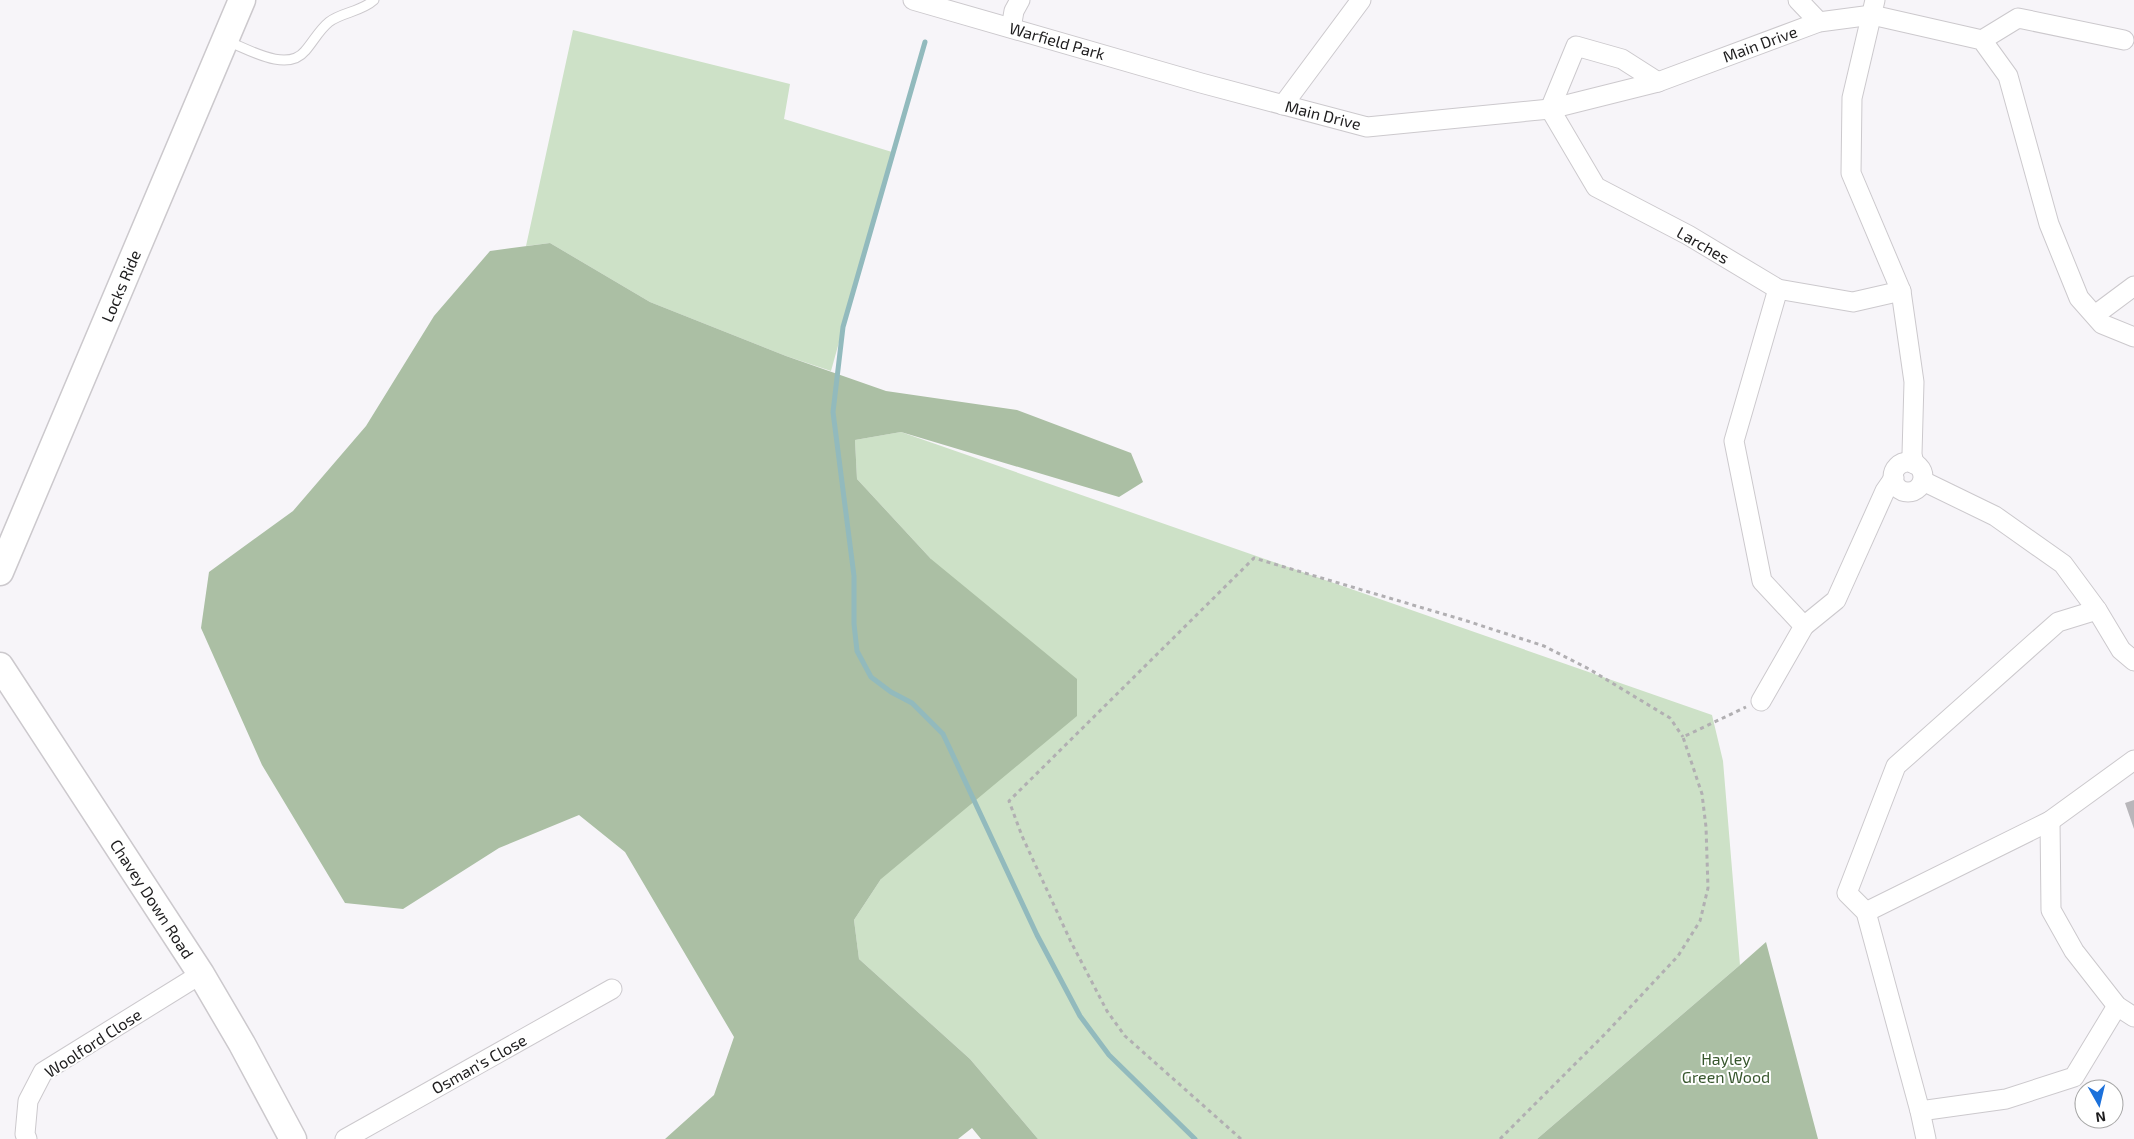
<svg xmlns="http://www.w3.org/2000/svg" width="2134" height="1139" font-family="'Exo 2',sans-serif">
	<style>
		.green { fill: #cde1c7 }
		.forest { fill: #abbfa4 }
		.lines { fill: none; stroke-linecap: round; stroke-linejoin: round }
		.stream { stroke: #92babd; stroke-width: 5 }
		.building { fill: #b8b6ba; filter: url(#shadow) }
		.lane-casing { stroke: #ccc9cd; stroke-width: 11 }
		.street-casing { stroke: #ccc9cd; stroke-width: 21 }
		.secondary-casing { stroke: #ccc9cd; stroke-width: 29 }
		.path { stroke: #b1afb2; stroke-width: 3; stroke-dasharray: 4 4; stroke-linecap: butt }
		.lane { stroke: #fff; stroke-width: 9 }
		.street { stroke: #fff; stroke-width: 19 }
		.secondary { stroke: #fff; stroke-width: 26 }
		.labels { text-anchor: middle; stroke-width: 4; stroke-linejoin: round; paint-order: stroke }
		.street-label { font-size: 16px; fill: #1e1d1e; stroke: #fff }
		.park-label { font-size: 16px; fill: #38572e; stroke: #fff }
	</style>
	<defs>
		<filter id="shadow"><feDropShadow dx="4.5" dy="4.5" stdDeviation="0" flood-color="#0004"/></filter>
	</defs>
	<rect width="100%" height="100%" fill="#f7f5f9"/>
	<g class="green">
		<polygon points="573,30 790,84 784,119 892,152 831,371 786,356 650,302 550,243 526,246"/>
		<polygon points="901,432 1712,715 1723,761 1740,965 1537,1139 1038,1139 970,1059 859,959 854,920 881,879 931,559 857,479 855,440"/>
	</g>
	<g class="forest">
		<polygon points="550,243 650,302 786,356 886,391 1017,410 1131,453 1143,482 1119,497 901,432 855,440 857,479 931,559 1077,679 1077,716 881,879 854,920 859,959 970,1059 1038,1139 981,1139 972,1128 958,1139 665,1139 714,1095 734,1037 625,852 579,815 499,848 403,909 345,903 262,765 201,628 209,572 293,511 366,426 434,316 490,251"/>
		<polygon points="1766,942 1818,1139 1537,1139 1740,965"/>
	</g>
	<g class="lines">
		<polyline class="stream" points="925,42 843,327 833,412 854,576 854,624 857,651 871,677 891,692 912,703 943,734 1037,935 1080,1016 1109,1055 1195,1139"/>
	</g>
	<polygon class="building" points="2134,800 2134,829 2125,803"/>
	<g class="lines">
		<defs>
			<path id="lane" d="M227,41C248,49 287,73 305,51C313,42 319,30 329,22C342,12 361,12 374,0"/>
			<g id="street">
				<polyline points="913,0 1201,83 1367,127 1550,109 1658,82 1819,22 1872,15 1982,40 2008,76 2049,224 2079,298 2102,324 2134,337"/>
				<polyline points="1798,0 1819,22"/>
				<polyline points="1875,0 1852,98 1851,173 1901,291 1914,382 1912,454 1914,464"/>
				<polyline points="1011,28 1014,11 1020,0"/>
				<polyline points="1982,40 2018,18 2124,40"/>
				<polyline points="1658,82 1622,59 1576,46 1550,109 1596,187 1688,235 1778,289 1853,302 1901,291"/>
				<polyline points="1283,105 1361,0"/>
				<polyline points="2095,315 2134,286"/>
				<circle cx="1908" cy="477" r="15"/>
				<polyline points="1923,481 1995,516 2063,564 2097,610 2121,650 2134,661"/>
				<polyline points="1804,626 1836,600 1885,491 1894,478"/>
				<polyline points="1761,701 1804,626 1762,581 1734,441 1778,289"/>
				<polyline points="2050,821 2051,910 2074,951 2117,1006 2134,1017"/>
				<polyline points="1866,912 2050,821 2134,760"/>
				<polyline points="1920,1111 2006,1099 2074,1077 2117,1006"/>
				<polyline points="27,1139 25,1134 28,1101 43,1072 201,974"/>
				<polyline points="345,1139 612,989"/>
				<polyline points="1926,1139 1920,1111 1866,912 1847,893 1896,766 2058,622 2097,610"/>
			</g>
			<g id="secondary">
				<polyline points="0,572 242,0"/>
				<polyline points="0,666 201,974 242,1044 293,1139"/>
			</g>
		</defs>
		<use href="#lane" class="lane-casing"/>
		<use href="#street" class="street-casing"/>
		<use href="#secondary" class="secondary-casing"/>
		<g class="path">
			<polyline points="1241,1139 1125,1036 1107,1011 1071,942 1022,836 1009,801 1254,558 1467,621 1544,646 1589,669 1670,718 1683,737"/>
			<polyline points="1500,1139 1606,1033 1678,956 1700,921 1708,888 1706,827 1702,794 1683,737 1746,707"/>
		</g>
		<use href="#lane" class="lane"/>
		<use href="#street" class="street"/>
		<use href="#secondary" class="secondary"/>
	</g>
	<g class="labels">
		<g class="street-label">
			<text transform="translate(1057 41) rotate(16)" y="6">Warfield Park</text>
			<text transform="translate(1760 44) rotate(-20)" y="6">Main Drive</text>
			<text transform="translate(1323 115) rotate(14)" y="6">Main Drive</text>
			<text transform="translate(1703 245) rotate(30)" y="6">Larches</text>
			<text transform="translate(121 286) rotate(-67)" y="6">Locks Ride</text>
			<text transform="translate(152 899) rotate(57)" y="6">Chavey Down Road</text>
			<text transform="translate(93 1043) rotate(-33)" y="6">Woolford Close</text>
			<text transform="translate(479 1064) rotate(-29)" y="6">Osman's Close</text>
		</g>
		<g class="park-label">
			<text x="1726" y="1065">Hayley<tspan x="1726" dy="18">Green Wood</tspan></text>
		</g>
	</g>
	<g transform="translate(2099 1104) rotate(172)"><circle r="24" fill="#ffffff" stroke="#a5a5a5"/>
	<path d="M0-4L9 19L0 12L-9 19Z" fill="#1c71db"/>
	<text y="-8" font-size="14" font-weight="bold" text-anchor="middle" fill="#1e1d1e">N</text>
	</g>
</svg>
